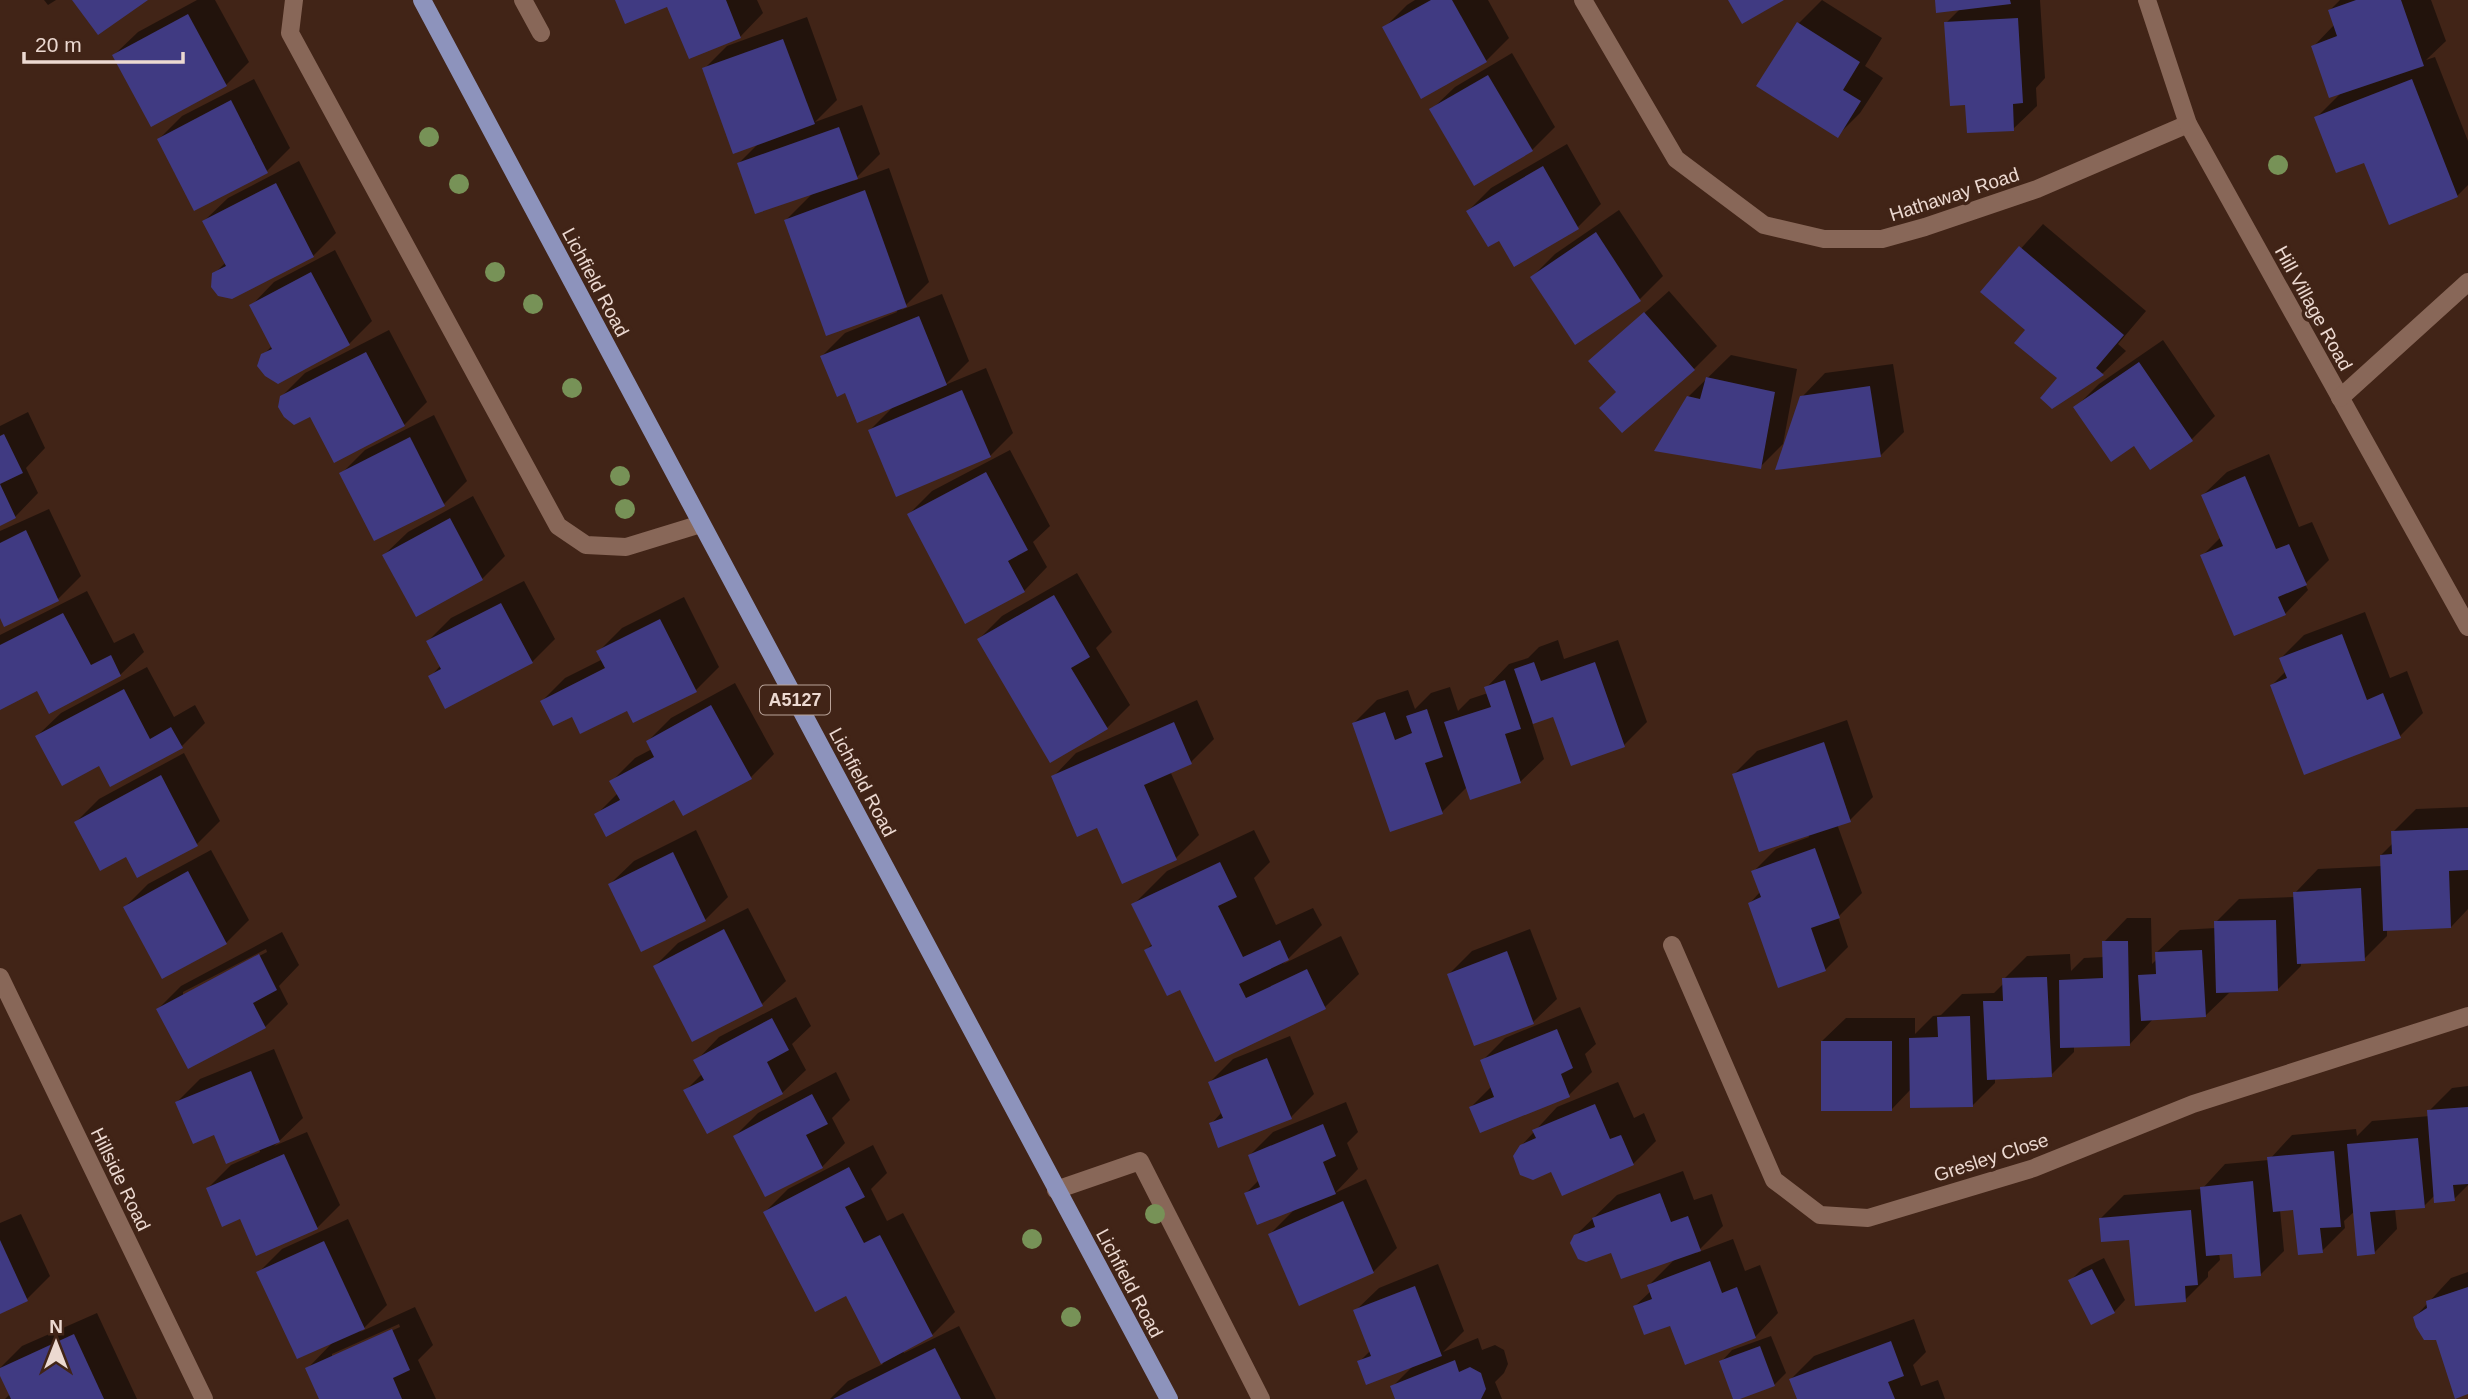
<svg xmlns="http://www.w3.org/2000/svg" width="2468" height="1399" font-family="Arial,sans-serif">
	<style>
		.shadow { fill: #0007; fill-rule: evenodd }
		.building { fill: #403a82 }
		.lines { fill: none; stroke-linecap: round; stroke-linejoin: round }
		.street { stroke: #886758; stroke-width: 18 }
		.primary { stroke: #8d93bc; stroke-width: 18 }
		.tree { fill: #779257 }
		.labels { text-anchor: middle; stroke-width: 7; stroke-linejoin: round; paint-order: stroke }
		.shield { fill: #412417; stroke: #b9a399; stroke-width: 2 }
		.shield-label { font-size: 18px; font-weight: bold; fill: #ecd9d1 }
		.street-label { font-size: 19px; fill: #ecd9d1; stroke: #412417 }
	</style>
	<rect width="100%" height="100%" fill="#412417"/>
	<g class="shadow">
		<polygon points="44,0 56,0 48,5"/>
		<polygon points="197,0 215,0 249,62 226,85 114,55 138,32"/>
		<polygon points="617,0 757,0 763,13 740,37 668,5"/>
		<polygon points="1415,0 1488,0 1509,38 1486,61 1384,28 1407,5"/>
		<polygon points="1822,0 1882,38 1865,66 1883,78 1860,113 1837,136 1799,23"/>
		<polygon points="1936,0 2040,0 2045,78 2036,88 2037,106 2013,129 1967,103 1946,23 1960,9"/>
		<polygon points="2340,0 2431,0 2446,41 2426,60 2435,57 2468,141 2468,185 2457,196 2365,161 2316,118 2343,91 2313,47 2335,24 2330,10"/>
		<polygon points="807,17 837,100 815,122 862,105 880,154 853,181 889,168 929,282 901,310 942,294 969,361 945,385 986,368 1013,433 990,456 870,430 894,406 846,391 822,356 845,333 897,312 896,309 786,220 814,192 739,163 760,142 704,69 727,46"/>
		<polygon points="1512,53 1555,127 1532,150 1431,110 1455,87"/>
		<polygon points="254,79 290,148 267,171 159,139 182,116"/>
		<polygon points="1567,144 1601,204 1578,227 1514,265 1499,239 1468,211 1491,188"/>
		<polygon points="299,161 336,233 313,256 214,274 226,262 204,221 228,198"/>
		<polygon points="1619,210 1663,276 1640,299 1576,343 1532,277 1555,254"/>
		<polygon points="2043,224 2146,311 2118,344 2126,351 2103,373 2052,406 2059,378 2027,330 1982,292"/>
		<polygon points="335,250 372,321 349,344 263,355 272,346 251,306 274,282"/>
		<polygon points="1669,291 1717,346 1694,369 1617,392 1591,361"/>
		<polygon points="389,330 427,402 404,425 311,414 281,397 305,373"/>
		<polygon points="2163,340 2215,416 2192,439 2150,467 2134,443 2076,407 2099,384"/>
		<polygon points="1731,355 1797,369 1783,444 1760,467 1688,397"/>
		<polygon points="1893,364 1904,432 1881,455 1802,397 1825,373"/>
		<polygon points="28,412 45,448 26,468 38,493 15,517 0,524 0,426"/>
		<polygon points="434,415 467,481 444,504 375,539 342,473 365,450"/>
		<polygon points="1010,450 1050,526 1033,542 1047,567 1024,591 909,514 932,491"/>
		<polygon points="2269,454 2299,527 2312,522 2329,560 2305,584 2308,590 2285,614 2202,556 2221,537 2203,495 2227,472"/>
		<polygon points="473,496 505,556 482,579 384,555 408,532"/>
		<polygon points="49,509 81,576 58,599 0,614 0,531"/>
		<polygon points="1077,573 1112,632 1096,648 1130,705 1107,728 979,639 1002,616"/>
		<polygon points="524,581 555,639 532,662 430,677 441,665 428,641 451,618"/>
		<polygon points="87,591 114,643 134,633 144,652 120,675 38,688 0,708 0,635"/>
		<polygon points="684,597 719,667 696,690 628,709 572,714 542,701 565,678 603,659 599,651 622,628"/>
		<polygon points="2365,612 2390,678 2407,671 2423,713 2400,736 2272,685 2286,671 2281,658 2304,635"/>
		<polygon points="1558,640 1564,659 1618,640 1647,722 1624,745 1554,714 1532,722 1544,759 1520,782 1467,787 1442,812 1391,830 1354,723 1377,700 1408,690 1415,709 1431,693 1450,687 1458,711 1470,699 1488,693 1486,688 1509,664 1528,658 1539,647"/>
		<polygon points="147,667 174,717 195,705 205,723 182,746 99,764 37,736 61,713"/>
		<polygon points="735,683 774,754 751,777 675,798 596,815 618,793 612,781 635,758 652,749 648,741 671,718"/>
		<polygon points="1197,700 1214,739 1191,762 1170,771 1199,835 1176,858 1098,826 1053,777 1076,753"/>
		<polygon points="1847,720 1873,797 1850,820 1837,824 1862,893 1838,917 1848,947 1825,970 1750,903 1760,892 1753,872 1776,849 1809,837 1808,834 1734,774 1757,751"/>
		<polygon points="184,753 220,821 197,844 127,855 76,822 99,799"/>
		<polygon points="2468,807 2468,909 2451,927 2387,929 2387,936 2364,959 2301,962 2301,966 2278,989 2229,993 2205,1016 2153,1019 2130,1044 2074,1046 2074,1052 2051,1075 1995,1078 1995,1083 1972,1106 1911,1089 1892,1109 1822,1041 1846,1018 1915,1018 1915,1034 1933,1016 1941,1015 1962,994 1994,993 2004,983 2004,979 2027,956 2070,954 2071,971 2084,958 2104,957 2104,942 2127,918 2151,918 2152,964 2157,959 2156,953 2180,930 2216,928 2216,922 2239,899 2295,897 2295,893 2318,869 2382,866 2381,855 2393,843 2393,832 2416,809"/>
		<polygon points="696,830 728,897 705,920 610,884 634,861"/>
		<polygon points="1254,830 1270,862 1254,878 1276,925 1313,908 1322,925 1283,964 1341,936 1359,974 1325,1007 1215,1060 1181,988 1146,950 1152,944 1133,905 1167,871"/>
		<polygon points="211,850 249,920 226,943 125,907 148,884"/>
		<polygon points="748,908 786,981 762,1004 693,1040 655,966 678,943"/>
		<polygon points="1530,929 1557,999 1533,1022 1475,1044 1449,974 1472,951"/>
		<path d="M282,932L299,965L279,986L288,1004L265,1027L158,1009L181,986ZM266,949L267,952L183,996V992Z"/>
		<polygon points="796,997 811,1026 792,1044 806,1070 782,1093 707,1132 685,1091 703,1073 696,1061 719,1037"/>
		<polygon points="1580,1007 1596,1044 1585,1054 1592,1072 1569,1095 1471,1107 1492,1086 1482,1061 1505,1038"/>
		<polygon points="1290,1036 1314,1094 1291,1117 1211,1124 1222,1112 1210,1082 1233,1059"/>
		<polygon points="274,1049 303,1118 274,1146 307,1132 340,1205 317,1228 241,1216 208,1188 231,1165 260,1152 259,1149 215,1133 177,1102 200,1079"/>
		<polygon points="836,1072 850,1100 832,1118 845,1143 822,1167 735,1136 758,1113"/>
		<polygon points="1618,1082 1634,1118 1644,1113 1656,1141 1633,1164 1552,1170 1521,1146 1557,1107"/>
		<polygon points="2468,1086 2468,1185 2454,1199 2435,1195 2424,1206 2395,1209 2397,1229 2374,1253 2355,1211 2344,1221 2345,1228 2322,1251 2295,1208 2280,1210 2284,1251 2261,1274 2233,1252 2219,1253 2220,1260 2208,1272 2208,1277 2185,1300 2130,1238 2101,1218 2124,1195 2202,1189 2225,1164 2269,1160 2292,1135 2356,1129 2357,1136 2372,1121 2430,1116 2429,1111 2452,1088"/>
		<polygon points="1346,1102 1358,1132 1347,1143 1358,1169 1335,1193 1366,1179 1397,1248 1373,1272 1300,1304 1270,1234 1297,1207 1246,1193 1259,1180 1250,1155 1273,1132"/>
		<polygon points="873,1145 887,1173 871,1189 887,1221 903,1213 955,1312 932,1335 902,1350 904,1353 959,1326 996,1399 830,1399 848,1381 883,1364 847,1294 765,1212 788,1189"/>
		<polygon points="1683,1171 1694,1200 1712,1194 1723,1226 1696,1253 1733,1239 1745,1271 1760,1265 1778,1313 1755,1337 1671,1323 1635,1306 1651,1291 1649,1285 1676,1258 1612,1250 1575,1236 1617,1195"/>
		<polygon points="21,1214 50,1276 27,1299 0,1312 0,1223"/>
		<path d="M348,1219L387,1305L360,1332L415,1307L433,1345L418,1360L436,1399H320L307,1369L334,1341L259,1272L282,1249ZM399,1324L400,1327L332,1358V1354Z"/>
		<polygon points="2104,1258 2125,1300 2114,1312 2071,1280 2082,1269"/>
		<polygon points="1438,1264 1464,1331 1443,1352 1478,1338 1482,1350 1495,1345 1504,1350 1508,1364 1504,1373 1495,1382 1502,1399 1397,1399 1392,1387 1414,1365 1359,1362 1371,1350 1355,1311 1379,1288"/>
		<polygon points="2468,1272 2468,1392 2437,1338 2415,1317 2451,1278"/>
		<polygon points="97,1313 137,1399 5,1399 10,1394 0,1368 22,1346"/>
		<polygon points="1914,1319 1926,1352 1913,1365 1921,1386 1938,1380 1945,1399 1799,1399 1791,1379 1814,1356"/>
		<polygon points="1771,1336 1786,1373 1774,1385 1721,1362 1732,1350"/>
	</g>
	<g class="building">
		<polygon points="72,0 148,0 98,35"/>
		<polygon points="615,0 726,0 741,38 689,59 667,7 625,24"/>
		<polygon points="1431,0 1452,0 1487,62 1421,99 1382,27"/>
		<polygon points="1728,0 1784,0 1742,24"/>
		<polygon points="1935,0 2010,0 2011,4 1936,13"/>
		<polygon points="2356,0 2401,0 2424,66 2329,98 2311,46 2337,36 2328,10"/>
		<polygon points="188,14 227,86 151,127 112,55"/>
		<polygon points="2018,18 2023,103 2013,104 2014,131 1967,133 1965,105 1950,106 1944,22"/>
		<polygon points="1797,22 1860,62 1843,90 1861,101 1838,138 1756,86"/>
		<polygon points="783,39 815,124 733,154 702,68"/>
		<polygon points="1488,75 1533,151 1474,186 1429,109"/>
		<polygon points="2412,79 2458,197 2389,225 2364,163 2336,173 2314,117"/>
		<polygon points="231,100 268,173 194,211 157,139"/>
		<polygon points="839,127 858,179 755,214 737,163"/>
		<polygon points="1543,166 1579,229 1514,267 1499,241 1488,247 1466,211"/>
		<polygon points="276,183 314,257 232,299 218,296 211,287 212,273 226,266 202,221"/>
		<polygon points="865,190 907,307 826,336 784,220"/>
		<polygon points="1596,232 1641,301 1575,345 1530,277"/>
		<polygon points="2019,246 2124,335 2096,368 2104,375 2052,409 2040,398 2057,378 2014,343 2025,330 1980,292"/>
		<polygon points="311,272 350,345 278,384 265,376 257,366 261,354 272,349 249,305"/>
		<polygon points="1644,312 1695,370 1622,433 1599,408 1616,392 1588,361"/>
		<polygon points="919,316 947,385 857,423 845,393 837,397 820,356"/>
		<polygon points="366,352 405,426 334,463 310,417 294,425 284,417 278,407 280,396"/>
		<polygon points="2139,362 2193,441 2150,470 2134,446 2111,462 2073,407"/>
		<polygon points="1706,377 1775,392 1761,469 1654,451 1687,396 1700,399"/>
		<polygon points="1870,386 1881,457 1775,470 1800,396"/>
		<polygon points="962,390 991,457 896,497 868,430"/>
		<polygon points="4,434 23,473 0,484 16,518 0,526 0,436"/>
		<polygon points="410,437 445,506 374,541 339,473"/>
		<polygon points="986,472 1028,550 1008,561 1025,592 965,624 907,514"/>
		<polygon points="2245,476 2276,549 2289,544 2307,585 2278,597 2286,615 2234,636 2200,555 2223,546 2201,495"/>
		<polygon points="450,518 483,580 416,617 382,555"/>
		<polygon points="26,530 59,601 4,627 0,618 0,543"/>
		<polygon points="1054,595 1090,657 1071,668 1108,729 1050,763 977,639"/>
		<polygon points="501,603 533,663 445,709 428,676 441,669 426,641"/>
		<polygon points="63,613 91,665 111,655 121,676 49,714 37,691 0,710 0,645"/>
		<polygon points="660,619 697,692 633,723 627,711 580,734 572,717 553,726 540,701 605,668 596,651"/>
		<polygon points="2342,634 2367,700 2383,693 2401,738 2304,775 2270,685 2287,678 2279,658"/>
		<polygon points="1534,662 1541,681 1595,662 1625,747 1571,766 1553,717 1533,724 1514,669"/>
		<polygon points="1505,680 1521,729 1505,734 1521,783 1470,800 1444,722 1491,707 1484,687"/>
		<polygon points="124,689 150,739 171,727 183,748 110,787 99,766 62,786 35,736"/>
		<polygon points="711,705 752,779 683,816 674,800 606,837 594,814 620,800 609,781 654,757 646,741"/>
		<polygon points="1427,709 1443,757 1425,763 1443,814 1390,832 1352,723 1385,712 1395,740 1412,733 1406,716"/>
		<polygon points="1174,722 1192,764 1144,785 1177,860 1122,884 1097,828 1077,837 1051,776"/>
		<polygon points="1824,742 1851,822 1759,852 1732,774"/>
		<polygon points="161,775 198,846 137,878 126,857 100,871 74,822"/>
		<polygon points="2468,828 2468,870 2449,871 2451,928 2383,931 2380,855 2392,854 2391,831"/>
		<polygon points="1815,848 1840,918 1811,928 1826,971 1778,988 1748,903 1761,897 1751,871"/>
		<polygon points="673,852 706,921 641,952 608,884"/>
		<polygon points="1220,862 1237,897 1218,906 1243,957 1280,940 1289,960 1239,984 1246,998 1307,969 1326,1009 1215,1062 1180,990 1167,996 1144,950 1152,946 1131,904"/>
		<polygon points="188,871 227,944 162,979 123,907"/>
		<polygon points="2361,888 2365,961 2297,964 2293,892"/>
		<polygon points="2276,920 2278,991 2216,993 2214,921"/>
		<polygon points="724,929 763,1006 692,1042 653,966"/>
		<polygon points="2102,941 2128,941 2130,1046 2060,1048 2059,980 2103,978"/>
		<polygon points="2202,950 2206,1017 2141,1021 2138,975 2156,974 2155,952"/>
		<polygon points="1507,951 1534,1024 1474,1046 1447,974"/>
		<polygon points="259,954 277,990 253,1003 266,1028 188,1069 156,1009"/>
		<polygon points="2047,977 2052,1077 1987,1080 1983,1001 2003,1001 2002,978"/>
		<polygon points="1970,1016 1973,1107 1910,1108 1909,1038 1938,1037 1937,1017"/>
		<polygon points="772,1018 789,1050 767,1062 783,1094 707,1134 683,1090 704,1080 693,1060"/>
		<polygon points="1557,1029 1573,1068 1561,1074 1570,1097 1480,1133 1469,1107 1494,1097 1480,1060"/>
		<rect x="1821" y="1041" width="71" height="70"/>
		<polygon points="1267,1058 1292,1119 1218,1148 1209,1123 1223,1118 1208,1082"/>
		<polygon points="251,1071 280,1142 226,1164 214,1135 193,1144 175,1102"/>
		<polygon points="812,1094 828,1124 806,1135 823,1168 765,1197 733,1136"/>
		<polygon points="1595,1104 1610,1139 1621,1135 1634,1165 1562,1196 1551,1172 1533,1180 1520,1175 1513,1156 1520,1145 1536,1138 1532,1130"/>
		<polygon points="2468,1107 2468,1184 2453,1185 2455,1201 2434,1203 2427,1110"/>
		<polygon points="1323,1124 1336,1156 1323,1162 1336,1194 1257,1225 1244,1193 1260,1187 1248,1155"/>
		<polygon points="2418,1138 2425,1208 2370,1212 2375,1254 2357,1256 2347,1144"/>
		<polygon points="2334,1151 2341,1227 2320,1228 2323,1253 2298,1255 2293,1210 2273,1212 2267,1157"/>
		<polygon points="284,1154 318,1229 256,1256 240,1219 222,1227 206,1188"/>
		<polygon points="849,1167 865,1197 845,1207 864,1243 880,1235 933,1336 881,1364 846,1296 815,1312 763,1212"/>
		<polygon points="2253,1181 2261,1276 2234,1278 2232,1254 2206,1256 2200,1187"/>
		<polygon points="1660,1193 1671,1222 1688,1216 1701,1251 1621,1279 1611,1253 1586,1262 1578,1259 1570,1243 1574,1235 1595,1227 1592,1218"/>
		<polygon points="1343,1201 1374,1273 1299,1306 1268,1234"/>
		<polygon points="2191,1210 2198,1285 2185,1286 2186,1302 2135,1306 2129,1240 2101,1242 2099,1218"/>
		<polygon points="0,1240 28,1301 0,1314"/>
		<polygon points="324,1241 365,1329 297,1359 256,1272"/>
		<polygon points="1710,1261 1722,1293 1737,1287 1756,1338 1685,1365 1670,1326 1644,1335 1633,1306 1652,1299 1647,1285"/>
		<polygon points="2092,1269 2115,1313 2091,1325 2068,1280"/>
		<polygon points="1415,1286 1442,1356 1366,1385 1357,1361 1371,1356 1353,1310"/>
		<polygon points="2468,1287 2468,1394 2455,1399 2436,1340 2424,1340 2416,1327 2413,1317 2427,1308 2426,1301"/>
		<polygon points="392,1329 410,1370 393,1378 402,1399 319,1399 305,1368"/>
		<polygon points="74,1334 104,1399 11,1399 0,1376 0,1368"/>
		<polygon points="1891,1341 1904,1376 1888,1382 1895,1399 1797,1399 1789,1379"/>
		<polygon points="1760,1346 1775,1386 1740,1399 1733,1399 1719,1361"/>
		<polygon points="935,1348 961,1399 833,1399"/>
		<polygon points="1455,1360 1459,1372 1470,1367 1481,1373 1486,1389 1481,1399 1395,1399 1390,1386"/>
	</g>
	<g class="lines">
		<g class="street">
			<polyline points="294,0 290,33 558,526 586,545 626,547 701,524"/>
			<polyline points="523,0 541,33"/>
			<polyline points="1583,0 1676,159 1764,225 1824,239 1882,239 1925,227 2037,189 2188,124"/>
			<polyline points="2147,0 2188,124 2468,627"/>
			<polyline points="2340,398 2468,282"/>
			<polyline points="1672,945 1774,1180 1820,1215 1868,1218 2034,1168 2193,1104 2468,1016"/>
			<polyline points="0,977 204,1399"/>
			<polyline points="1056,1190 1140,1161 1261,1399"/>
		</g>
		<polyline class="primary" points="422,0 1169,1399"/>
	</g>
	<g class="tree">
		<circle cx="429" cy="137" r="10"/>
		<circle cx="2278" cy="165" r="10"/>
		<circle cx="459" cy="184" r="10"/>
		<circle cx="495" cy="272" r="10"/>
		<circle cx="533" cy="304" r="10"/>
		<circle cx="572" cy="388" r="10"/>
		<circle cx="620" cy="476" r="10"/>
		<circle cx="625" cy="509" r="10"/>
		<circle cx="1155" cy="1214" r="10"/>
		<circle cx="1032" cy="1239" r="10"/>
		<circle cx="1071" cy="1317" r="10"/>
	</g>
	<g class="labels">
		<rect class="shield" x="760" y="685.5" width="70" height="29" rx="5"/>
		<g class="shield-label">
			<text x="795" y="706">A5127</text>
		</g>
		<g class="street-label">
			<text transform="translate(1954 194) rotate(-18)" y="7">Hathaway Road</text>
			<text transform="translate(596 282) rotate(62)" y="7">Lichfield Road</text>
			<text transform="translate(2314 308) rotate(61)" y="7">Hill Village Road</text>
			<text transform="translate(863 782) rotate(62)" y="7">Lichfield Road</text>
			<text transform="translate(1991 1157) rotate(-18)" y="7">Gresley Close</text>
			<text transform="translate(121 1179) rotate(64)" y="7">Hillside Road</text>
			<text transform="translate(1130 1283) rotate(62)" y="7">Lichfield Road</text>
		</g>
	</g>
	<g transform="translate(56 1343)" stroke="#412417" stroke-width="5" paint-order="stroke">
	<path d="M0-5L12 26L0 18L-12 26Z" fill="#ecd9d1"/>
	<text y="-10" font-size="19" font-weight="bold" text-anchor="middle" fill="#ecd9d1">N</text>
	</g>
	<path d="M24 52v10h159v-10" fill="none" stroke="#ecd9d1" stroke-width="3.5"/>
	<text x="35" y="52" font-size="21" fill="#ecd9d1" stroke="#412417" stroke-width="5" paint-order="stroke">20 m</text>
</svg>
